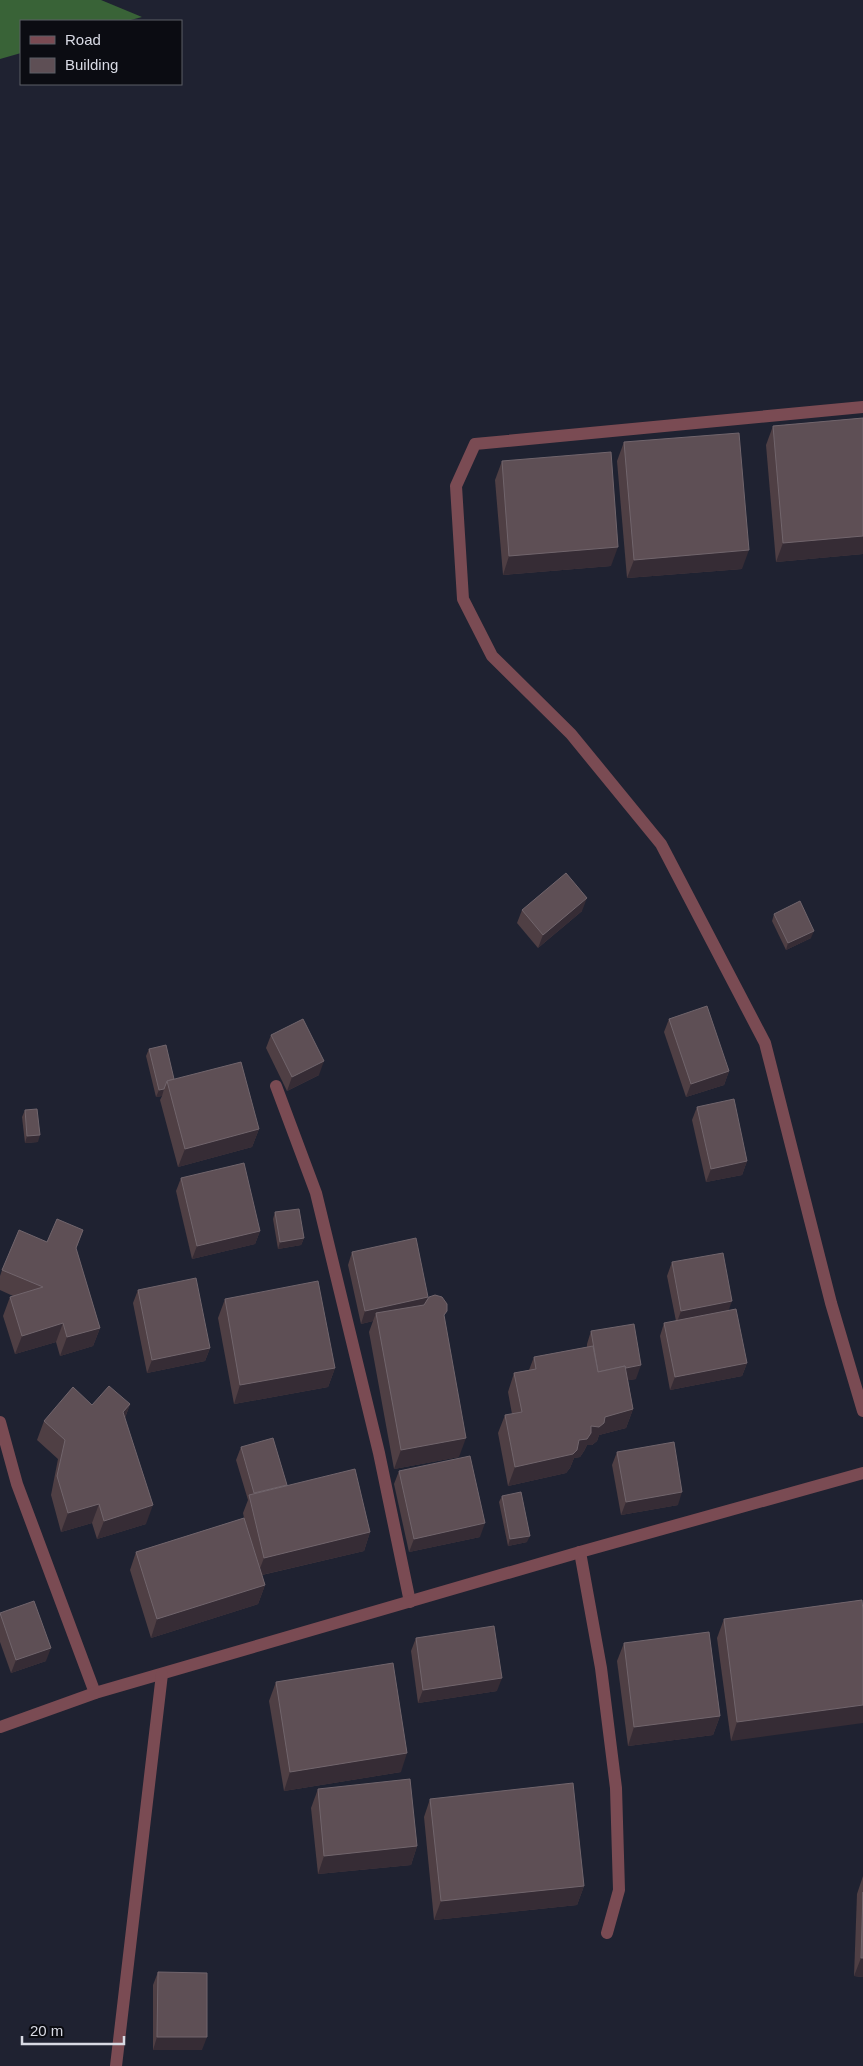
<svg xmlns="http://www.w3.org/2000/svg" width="863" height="2066" font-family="Arial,sans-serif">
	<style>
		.forest { fill: #396337 }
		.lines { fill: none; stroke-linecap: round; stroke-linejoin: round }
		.street { stroke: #7a4b53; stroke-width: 12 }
		.wall { fill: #4f3f44 }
		.shaded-wall { fill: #362c35 }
		.building { fill: #5e4f55; stroke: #71656c }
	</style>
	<rect width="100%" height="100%" fill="#1f2231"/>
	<polygon class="forest" points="0,0 101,0 142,17 127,21 21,21 21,53 0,59"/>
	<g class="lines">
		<g class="street">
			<polyline points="863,407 475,444 456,486 463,599 492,656 571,734 661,844 765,1043 831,1303 863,1411"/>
			<polyline points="276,1086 316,1193 379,1453 410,1602"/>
			<polyline points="0,1422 17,1484 95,1693"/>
			<polyline points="580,1552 601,1668 616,1788 619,1890 607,1933"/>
			<polyline points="0,1727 95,1693 580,1552 863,1473"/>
			<polyline points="116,2066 162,1674"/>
		</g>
	</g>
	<g class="wall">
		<polygon points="863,418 863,554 776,562 766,445 773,426"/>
		<polygon points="624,442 742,569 627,578 617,461"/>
		<polygon points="502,461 611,566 503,575 495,480"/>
		<polygon points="522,910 582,911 538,948 517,923"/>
		<polygon points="774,914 811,938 786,950 772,921"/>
		<polygon points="669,1019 729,1071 724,1085 686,1097 664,1032"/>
		<polygon points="271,1035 319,1075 287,1091 266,1048"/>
		<polygon points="149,1049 174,1079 259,1129 252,1147 178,1167 160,1100 162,1096 156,1097 146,1056"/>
		<polygon points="697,1107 747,1161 742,1175 706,1182 692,1120"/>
		<polygon points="25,1110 38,1142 25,1143 22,1117"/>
		<polygon points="181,1178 260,1231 255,1244 192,1259 176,1191"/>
		<polygon points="275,1212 304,1238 301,1245 278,1249 273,1219"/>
		<polygon points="83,1230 76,1249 100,1328 93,1346 60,1356 56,1342 15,1354 3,1316 10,1297 13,1296 0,1290 0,1276 2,1270 47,1242"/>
		<polygon points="352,1252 428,1297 427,1300 444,1318 459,1457 394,1469 369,1332 373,1321 361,1324 348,1265"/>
		<polygon points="672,1262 729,1310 747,1363 742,1376 670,1390 660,1336 664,1323 676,1321 667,1276"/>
		<polygon points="138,1290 210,1348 205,1361 147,1373 133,1303"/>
		<polygon points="225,1299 335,1368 328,1387 234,1404 218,1318"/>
		<polygon points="591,1331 636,1379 628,1380 633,1409 626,1428 599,1435 597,1441 592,1445 587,1445 584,1451 580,1457 574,1458 570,1468 566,1473 508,1486 498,1433 505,1415 512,1414 508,1392 514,1373 529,1370 534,1357 587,1347 587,1344"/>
		<polygon points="130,1404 125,1418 146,1524 97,1539 92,1523 61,1532 51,1495 58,1459 37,1440 44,1421 92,1405"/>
		<polygon points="241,1447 287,1485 370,1532 364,1551 262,1575 265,1585 258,1604 151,1638 130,1570 136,1552 244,1518 243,1513 248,1500 236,1460"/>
		<polygon points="617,1452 678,1505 621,1515 612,1465"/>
		<polygon points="399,1471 480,1537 409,1552 394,1484"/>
		<polygon points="502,1496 527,1542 508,1546 499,1502"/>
		<polygon points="862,1600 731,1741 717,1638 724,1619"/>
		<polygon points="0,1613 46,1661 11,1673 0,1642"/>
		<polygon points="416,1638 497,1691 418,1703 411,1651"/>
		<polygon points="624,1643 720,1716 713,1735 628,1746 617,1661"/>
		<polygon points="276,1682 401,1772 284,1791 269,1701"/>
		<polygon points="318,1789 417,1846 411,1865 318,1874 311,1808"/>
		<polygon points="430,1799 584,1886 577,1905 434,1920 424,1817"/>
		<polygon points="863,1876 863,1977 854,1976 857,1894"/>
		<polygon points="158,1972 202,2050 153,2050 153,1985"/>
	</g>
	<g class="shaded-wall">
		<polygon points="863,536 863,554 776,562 783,543"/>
		<polygon points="618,547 611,566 503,575 509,556"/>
		<polygon points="749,550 742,569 627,578 634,560"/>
		<polygon points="587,898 582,911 538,948 543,935"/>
		<polygon points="814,931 811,938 786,950 788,943"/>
		<polygon points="324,1061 319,1075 287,1091 292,1077"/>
		<polygon points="729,1071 724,1085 686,1097 691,1084"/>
		<polygon points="164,1089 162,1096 156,1097 159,1090"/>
		<polygon points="259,1129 252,1147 178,1167 185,1149"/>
		<polygon points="40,1135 38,1142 25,1143 27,1136"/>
		<polygon points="747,1161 742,1175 706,1182 711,1169"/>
		<polygon points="260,1231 255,1244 192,1259 197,1246"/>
		<polygon points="304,1238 301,1245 278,1249 280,1242"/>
		<polygon points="428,1297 423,1310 376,1313 373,1321 361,1324 365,1311"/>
		<polygon points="732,1301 727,1315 676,1325 681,1311"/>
		<polygon points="63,1323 56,1342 15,1354 22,1336"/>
		<polygon points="100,1328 93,1346 60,1356 67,1337"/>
		<polygon points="210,1348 205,1361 147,1373 152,1360"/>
		<polygon points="747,1363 742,1376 670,1390 675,1377"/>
		<polygon points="641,1365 636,1379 593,1386 598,1372"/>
		<polygon points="335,1368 328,1387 234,1404 240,1385"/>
		<polygon points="130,1404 123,1423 123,1412"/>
		<polygon points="633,1409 626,1428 599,1435 597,1441 592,1445 587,1445 584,1451 580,1457 574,1458 570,1468 566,1473 508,1486 515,1467 579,1440 591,1426 605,1417"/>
		<polygon points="466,1438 459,1457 394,1469 401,1450"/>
		<polygon points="682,1492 678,1505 621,1515 626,1502"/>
		<polygon points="99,1504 92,1523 61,1532 68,1513"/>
		<polygon points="153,1505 146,1524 97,1539 104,1521"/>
		<polygon points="485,1523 480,1537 409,1552 414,1539"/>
		<polygon points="370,1532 364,1551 257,1576 264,1558"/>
		<polygon points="530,1536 527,1542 508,1546 510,1539"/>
		<polygon points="265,1585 258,1604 151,1638 157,1619"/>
		<polygon points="51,1648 46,1661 11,1673 16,1660"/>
		<polygon points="502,1678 497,1691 418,1703 423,1690"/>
		<polygon points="863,1705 863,1723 731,1741 737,1722"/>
		<polygon points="720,1716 713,1735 628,1746 634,1727"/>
		<polygon points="407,1753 401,1772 284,1791 290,1772"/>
		<polygon points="417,1846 411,1865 318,1874 324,1856"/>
		<polygon points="584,1886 577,1905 434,1920 441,1901"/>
		<polygon points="861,1958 863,1958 863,1977 854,1976"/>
		<polygon points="157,2037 207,2037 202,2050 153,2050"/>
	</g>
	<g class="building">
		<polygon points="863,418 863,536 783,543 773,426"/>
		<polygon points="739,433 749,550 634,560 624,442"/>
		<polygon points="611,452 618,547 509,556 502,461"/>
		<polygon points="566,873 587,898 543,935 522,910"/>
		<polygon points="800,901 814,931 788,943 774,914"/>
		<polygon points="707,1006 729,1071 691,1084 669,1019"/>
		<polygon points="303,1019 324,1061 292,1077 271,1035"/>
		<polygon points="166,1045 174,1079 167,1081 164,1089 159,1090 149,1049"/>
		<polygon points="241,1062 259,1129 185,1149 167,1081"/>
		<polygon points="734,1099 747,1161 711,1169 697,1107"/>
		<polygon points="37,1109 40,1135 27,1136 25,1110"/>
		<polygon points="244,1163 260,1231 197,1246 181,1178"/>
		<polygon points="299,1209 304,1238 280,1242 275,1212"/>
		<polygon points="57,1219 83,1230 76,1248 100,1328 67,1337 63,1323 22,1336 10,1297 43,1287 2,1270 19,1230 47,1242"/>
		<polygon points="416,1238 428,1297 365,1311 352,1252"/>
		<polygon points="723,1253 732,1301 681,1311 672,1262"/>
		<polygon points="196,1278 210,1348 152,1360 138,1290"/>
		<polygon points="318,1281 335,1368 240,1385 225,1299"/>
		<polygon points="435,1295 442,1297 447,1304 447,1311 444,1315 466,1438 401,1450 376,1313 424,1305 429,1297"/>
		<polygon points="736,1309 747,1363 675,1377 664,1323"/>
		<polygon points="634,1324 641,1365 626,1368 625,1366 598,1372 591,1331"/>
		<polygon points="593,1346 598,1372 625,1366 633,1409 605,1417 604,1423 599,1427 591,1426 591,1433 587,1439 579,1440 577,1450 573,1454 515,1467 505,1415 522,1412 514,1373 536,1369 534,1357"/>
		<polygon points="109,1386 130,1404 123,1412 153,1505 104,1521 99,1504 68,1513 57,1476 65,1440 44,1421 73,1387 92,1405"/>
		<polygon points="273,1438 287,1485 254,1493 241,1447"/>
		<polygon points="674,1442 682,1492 626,1502 617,1452"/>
		<polygon points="470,1456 485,1523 414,1539 399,1471"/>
		<polygon points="355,1469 370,1532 264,1558 249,1495"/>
		<polygon points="521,1492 530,1536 510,1539 502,1496"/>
		<polygon points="244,1518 265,1585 157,1619 136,1552"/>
		<polygon points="862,1600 863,1611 863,1705 737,1722 724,1619"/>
		<polygon points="34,1601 51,1648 16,1660 0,1613"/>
		<polygon points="494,1626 502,1678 423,1690 416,1638"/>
		<polygon points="709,1632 720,1716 634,1727 624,1643"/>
		<polygon points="393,1663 407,1753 290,1772 276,1682"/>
		<polygon points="410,1779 417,1846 324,1856 318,1789"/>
		<polygon points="573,1783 584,1886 441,1901 430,1799"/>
		<polygon points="863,1892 863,1958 861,1958"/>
		<polygon points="158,1972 207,1973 207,2037 157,2037"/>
	</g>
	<rect x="20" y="20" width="162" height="65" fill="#0b0c12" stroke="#5d5e66"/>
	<rect x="30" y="36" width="25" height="8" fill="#7a4b53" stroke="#5d5e66"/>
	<text x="65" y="45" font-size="15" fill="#d8dae4">Road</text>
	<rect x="30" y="58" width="25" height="15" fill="#5e4f55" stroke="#5d5e66"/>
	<text x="65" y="70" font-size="15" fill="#d8dae4">Building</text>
	<path d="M22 2036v8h102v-8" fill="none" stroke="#d8dae4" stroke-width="2.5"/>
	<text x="30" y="2036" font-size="15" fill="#d8dae4" stroke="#0b0c12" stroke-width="4" paint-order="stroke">20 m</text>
</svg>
